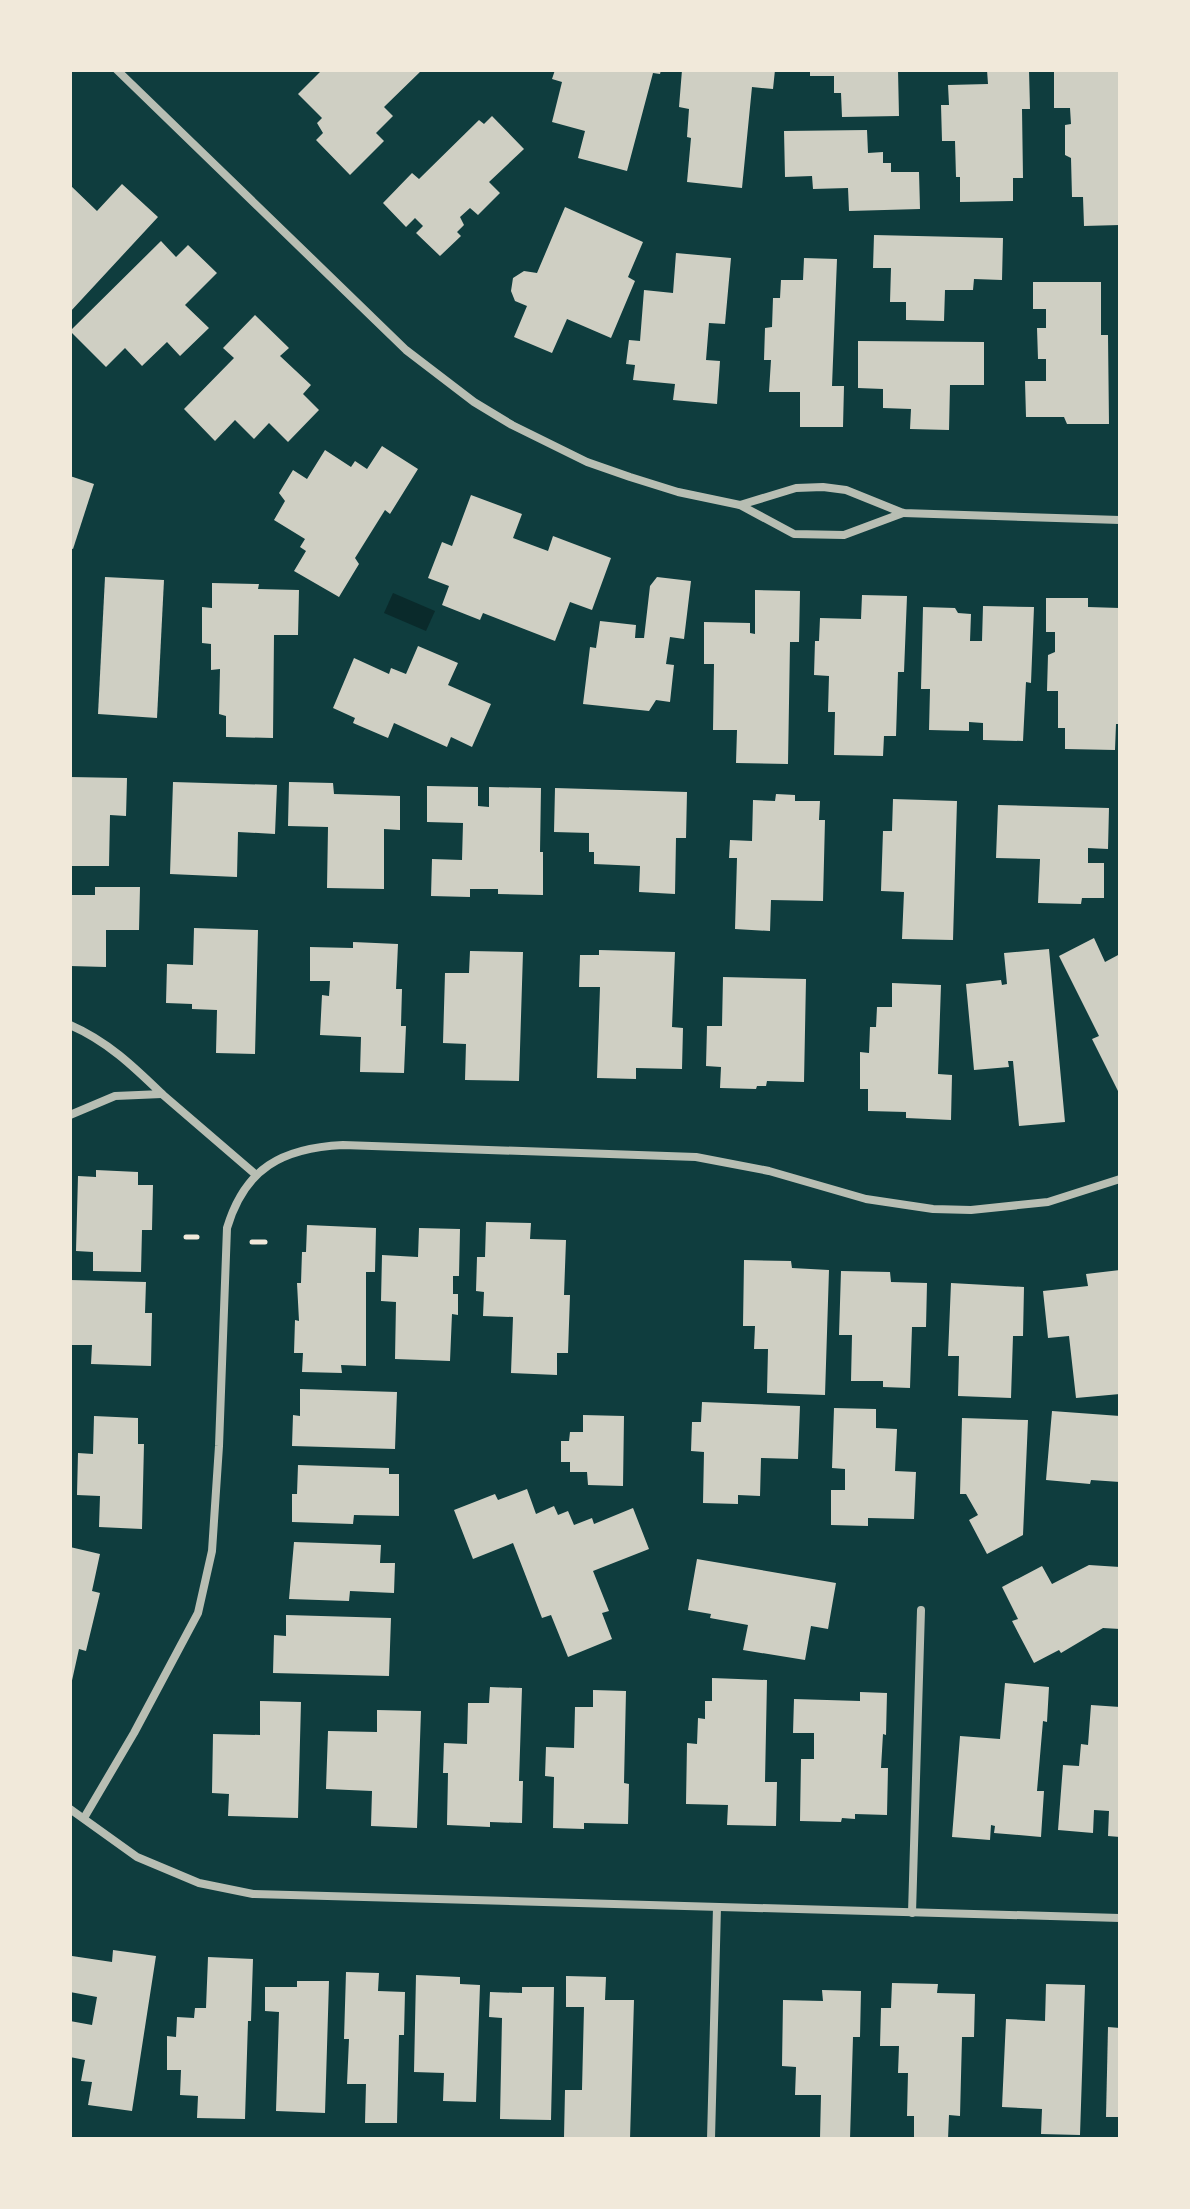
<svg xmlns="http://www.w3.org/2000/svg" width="1190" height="2209" font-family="'Archivo Narrow',sans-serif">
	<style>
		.water { fill: #0a2a2b }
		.building { fill: #cfcfc3 }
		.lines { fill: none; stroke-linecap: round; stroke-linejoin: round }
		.path { stroke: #f1e9da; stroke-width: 5 }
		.minor { stroke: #b8beb3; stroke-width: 8 }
	</style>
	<rect width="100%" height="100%" fill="#0f3d3e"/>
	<polygon class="water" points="393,593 435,611 426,631 384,613"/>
	<g class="building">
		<polygon points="322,70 422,70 384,107 393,116 376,133 384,141 350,175 316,140 323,133 317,123 322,118 298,94"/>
		<polygon points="555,70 661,70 660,74 653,73 627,171 578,158 585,131 552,122 562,82 552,79"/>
		<polygon points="682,70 775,70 773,89 752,87 742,188 687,182 691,138 687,137 689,109 679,107"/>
		<polygon points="810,70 898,70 899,116 842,117 841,93 834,93 834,76 810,76"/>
		<polygon points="987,70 1029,70 1030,109 1022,109 1023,178 1013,178 1013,201 960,202 960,177 956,177 955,141 942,141 941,105 949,105 948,85 988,84"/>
		<polygon points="1120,70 1120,225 1084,226 1083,197 1072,197 1071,158 1065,155 1065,125 1071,124 1070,108 1054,108 1054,72"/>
		<polygon points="492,116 524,149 489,182 500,193 478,215 470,208 460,217 464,225 457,232 461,236 440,256 416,233 423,226 415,218 406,227 383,203 412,173 419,179 479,120 484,124"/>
		<polygon points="867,130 868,153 883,152 883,163 891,163 891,172 919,172 920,209 849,211 848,188 813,189 812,176 785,177 784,131"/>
		<polygon points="122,184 158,217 70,312 70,185 97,211"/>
		<polygon points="565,207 643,242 628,277 635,281 611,338 567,319 552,353 514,337 527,306 515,301 511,291 513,278 524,271 537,273"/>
		<polygon points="874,235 1003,238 1002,280 974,279 973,290 945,290 944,321 906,320 906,302 890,302 891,268 873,268"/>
		<polygon points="161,241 176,257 188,245 217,273 185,305 209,328 180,356 167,342 142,366 125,348 106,367 70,331"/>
		<polygon points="676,253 731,258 725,324 709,323 706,360 720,361 717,404 673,400 675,384 633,380 635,365 626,364 629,340 640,341 644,290 673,293"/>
		<polygon points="804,258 837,259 832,386 844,386 843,427 800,427 800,392 769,392 771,360 764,360 765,328 772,327 773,298 780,298 781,280 803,280"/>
		<polygon points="1033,282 1101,282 1101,335 1108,335 1109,424 1067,424 1064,417 1026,417 1025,381 1046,381 1046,359 1038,359 1037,328 1046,328 1046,309 1033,309"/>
		<polygon points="255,315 289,348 280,356 311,385 303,394 319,410 288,442 269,423 254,439 235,420 215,441 184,409 234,358 223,348"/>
		<polygon points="858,341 984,342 984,385 950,385 949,430 910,429 911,409 883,408 883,389 858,388"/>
		<polygon points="382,446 418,469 390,514 385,510 355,558 359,564 339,597 294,571 306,551 300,547 305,539 274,520 285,501 279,493 293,470 307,479 325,450 351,467 355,461 367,469"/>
		<polygon points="70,476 94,484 73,549 70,548"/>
		<polygon points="471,495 522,514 513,538 548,551 553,536 611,558 592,610 570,602 555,641 483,613 480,620 442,605 449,586 428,578 442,542 452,546"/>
		<polygon points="105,577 164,580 157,718 98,714"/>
		<polygon points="657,577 691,581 684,639 670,637 666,664 674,665 670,702 656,700 649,711 583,704 590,647 596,648 600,621 636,625 635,638 644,638 650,586"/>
		<polygon points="212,583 259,584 258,589 299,590 298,635 274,635 273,738 226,737 226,716 219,714 220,669 211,670 211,644 202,643 202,607 212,608"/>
		<polygon points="755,590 800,591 799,642 790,642 788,764 736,763 737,730 713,730 714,664 704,664 704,622 750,623 750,633 755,634"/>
		<polygon points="862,595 907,596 904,672 898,672 896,736 884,736 883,756 834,755 835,712 828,712 829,676 814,675 815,641 819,641 820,618 861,619"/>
		<polygon points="1046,598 1088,598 1088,607 1120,608 1120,724 1116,724 1115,750 1065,749 1065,728 1058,728 1058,691 1047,691 1048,655 1055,652 1055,632 1046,632"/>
		<polygon points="983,606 1034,607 1031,683 1026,682 1023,741 983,740 983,723 969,722 969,731 929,730 930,689 921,689 923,607 955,608 958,613 971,614 970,641 982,641"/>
		<polygon points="418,646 458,663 448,685 491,704 472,747 451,737 447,747 394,723 388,738 353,723 355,718 333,708 354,658 389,674 391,668 406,674"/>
		<polygon points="70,777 127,778 126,816 110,815 109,866 70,866"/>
		<polygon points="173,782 277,785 275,834 238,832 237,877 170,874"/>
		<polygon points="289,782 333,783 334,794 400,796 400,830 384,829 384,889 327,888 328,827 288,826"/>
		<polygon points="427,786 478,787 478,806 489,807 489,787 541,788 540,852 543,852 543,895 498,894 498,889 470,889 470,897 431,896 432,859 462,860 463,823 427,822"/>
		<polygon points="555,788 687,792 686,838 676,838 675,894 639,892 640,866 594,864 594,852 589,852 589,833 554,832"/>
		<polygon points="776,794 795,795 795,801 820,801 819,820 825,820 823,901 771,900 770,931 735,929 737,858 729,858 730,840 752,841 753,800 775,801"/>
		<polygon points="893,799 957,801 953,940 902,939 904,892 881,891 883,831 892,831"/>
		<polygon points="998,805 1109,808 1108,849 1088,848 1088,863 1104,863 1104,898 1082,898 1081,904 1038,903 1040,859 996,858"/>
		<polygon points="95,887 140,887 139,930 106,930 106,967 70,966 70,895 95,895"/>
		<polygon points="194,928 258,930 255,1054 216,1053 217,1010 192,1009 192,1004 166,1003 167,964 193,965"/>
		<polygon points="1094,938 1105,962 1120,954 1120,1095 1092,1039 1099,1036 1059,956"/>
		<polygon points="353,942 398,944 396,989 402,989 401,1026 406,1026 404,1073 360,1072 361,1037 320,1035 322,995 329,996 330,981 310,981 310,947 353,948"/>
		<polygon points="1049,949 1065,1122 1019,1126 1013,1061 1008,1061 1009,1067 974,1070 966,984 1001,980 1002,985 1007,984 1004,953"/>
		<polygon points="599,950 675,952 672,1027 683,1028 682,1069 636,1068 636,1079 597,1078 600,987 579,987 580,955 599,955"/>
		<polygon points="470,951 523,952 519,1081 465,1080 466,1044 443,1043 445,973 469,973"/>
		<polygon points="723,977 806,979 804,1082 767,1081 766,1086 757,1086 756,1089 720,1088 721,1067 706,1066 707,1026 722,1026"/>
		<polygon points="892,983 941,985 938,1074 952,1075 951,1120 906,1118 906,1112 868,1111 868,1089 860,1089 860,1052 869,1053 870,1027 876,1027 877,1007 892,1007"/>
		<polygon points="96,1170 138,1172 138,1185 153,1185 152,1230 142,1230 141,1272 93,1271 93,1252 76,1251 78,1176 96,1177"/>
		<polygon points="486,1222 531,1223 530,1239 566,1240 564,1295 570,1295 568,1353 557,1353 557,1375 511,1373 513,1317 483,1316 484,1292 476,1291 477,1257 485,1257"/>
		<polygon points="307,1225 376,1228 375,1272 366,1272 366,1366 341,1365 342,1373 302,1372 303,1353 294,1353 295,1320 299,1321 297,1283 301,1283 302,1252 306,1252"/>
		<polygon points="419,1228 460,1229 459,1276 453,1276 453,1294 458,1294 458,1315 452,1314 450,1361 395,1359 396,1302 381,1301 382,1255 418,1257"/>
		<polygon points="744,1260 791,1261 792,1268 829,1270 825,1395 767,1393 768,1349 754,1349 755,1326 743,1326"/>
		<polygon points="1120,1270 1120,1394 1076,1398 1069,1336 1048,1338 1043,1291 1088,1286 1086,1274"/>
		<polygon points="841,1271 890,1272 891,1282 927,1283 926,1327 912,1327 910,1388 883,1387 883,1381 851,1381 852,1335 839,1335"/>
		<polygon points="70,1280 146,1282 145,1313 152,1313 151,1366 91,1364 92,1345 70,1345"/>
		<polygon points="951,1283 1024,1287 1023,1336 1013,1336 1011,1398 958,1396 959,1356 948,1356"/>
		<polygon points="300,1389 397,1392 395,1449 292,1446 293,1415 300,1416"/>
		<polygon points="702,1402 800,1406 798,1459 761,1458 760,1496 738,1495 738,1504 703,1503 704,1452 691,1451 692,1422 701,1422"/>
		<polygon points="834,1408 876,1409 876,1428 897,1429 895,1471 916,1472 914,1519 868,1518 868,1526 831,1525 831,1490 845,1490 845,1469 832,1468"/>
		<polygon points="1052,1411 1120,1416 1120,1482 1091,1480 1090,1484 1046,1480"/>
		<polygon points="583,1415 624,1416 623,1486 588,1485 587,1472 570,1472 570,1462 561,1462 561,1441 569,1441 570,1432 583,1432"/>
		<polygon points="94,1416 138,1418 138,1444 144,1444 142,1529 99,1527 100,1496 77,1495 78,1453 93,1454"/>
		<polygon points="962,1418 1028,1420 1023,1535 987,1554 969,1520 978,1515 966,1494 960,1494"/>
		<polygon points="298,1465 389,1468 389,1474 399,1474 399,1516 354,1515 353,1524 292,1522 292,1494 297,1494"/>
		<polygon points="527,1489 536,1514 554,1506 558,1515 568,1511 574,1525 592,1518 594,1524 633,1508 649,1549 593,1571 609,1611 602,1613 612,1639 568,1657 551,1615 542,1618 513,1543 473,1559 454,1510 495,1494 498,1500"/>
		<polygon points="294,1542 381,1545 380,1563 395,1563 394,1593 350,1591 349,1601 289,1599"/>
		<polygon points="70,1547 100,1554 92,1591 100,1593 86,1651 79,1649 71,1685"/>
		<polygon points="697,1559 836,1583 828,1629 811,1626 805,1660 743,1650 748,1625 710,1618 711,1614 688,1610"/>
		<polygon points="1089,1565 1120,1567 1120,1629 1103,1628 1061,1653 1059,1650 1034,1663 1012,1621 1018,1619 1002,1587 1042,1566 1052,1584"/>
		<polygon points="286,1615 391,1618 389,1676 273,1673 274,1635 286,1636"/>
		<polygon points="712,1678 767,1680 765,1782 777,1782 776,1826 727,1825 728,1805 686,1804 687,1743 697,1744 698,1718 705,1719 705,1701 712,1701"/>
		<polygon points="1005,1683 1049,1687 1047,1722 1043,1721 1037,1791 1044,1791 1041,1837 994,1833 995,1826 991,1825 990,1840 952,1837 960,1736 1000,1739"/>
		<polygon points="490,1687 522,1688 519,1781 523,1781 522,1823 490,1822 490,1827 447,1825 448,1773 443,1773 444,1743 467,1744 468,1703 489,1703"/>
		<polygon points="593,1690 626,1691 624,1783 629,1784 628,1824 584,1823 584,1829 553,1828 554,1777 545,1776 546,1747 574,1748 575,1707 593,1707"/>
		<polygon points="860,1692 887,1693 886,1735 883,1734 881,1768 888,1768 887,1815 855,1814 855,1819 842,1818 841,1822 800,1821 801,1759 814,1759 814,1733 793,1733 794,1699 860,1701"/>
		<polygon points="260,1701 301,1702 298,1818 228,1816 229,1794 212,1793 213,1734 260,1735"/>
		<polygon points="1091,1705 1120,1707 1120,1837 1108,1836 1109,1811 1094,1810 1093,1833 1058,1830 1063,1765 1079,1766 1081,1744 1088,1745"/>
		<polygon points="377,1710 421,1711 417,1828 371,1826 372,1791 326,1789 328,1731 377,1732"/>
		<polygon points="113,1950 156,1956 132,2111 88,2105 92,2082 81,2081 85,2060 70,2057 70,2021 92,2025 97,1997 70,1992 72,1956 112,1962"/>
		<polygon points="208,1957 253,1959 251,2021 248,2021 245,2119 197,2118 198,2096 180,2095 181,2070 167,2070 167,2036 176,2037 177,2017 194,2018 195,2008 206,2008"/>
		<polygon points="346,1972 379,1973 378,1991 405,1992 404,2035 399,2035 397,2123 365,2123 366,2084 347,2084 349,2039 344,2039"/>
		<polygon points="416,1975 460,1977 460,1984 480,1985 476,2102 443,2101 444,2073 414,2072"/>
		<polygon points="566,1976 606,1977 605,2000 634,2000 630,2139 564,2137 565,2090 582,2090 584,2007 566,2007"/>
		<polygon points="297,1981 329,1981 325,2113 276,2111 279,2012 265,2011 265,1987 297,1987"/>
		<polygon points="892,1983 938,1984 937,1993 975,1994 974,2037 962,2037 960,2116 949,2115 948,2139 914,2139 914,2116 907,2116 908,2073 898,2073 899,2046 880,2046 881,2008 891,2008"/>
		<polygon points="1046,1984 1085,1985 1080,2135 1041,2134 1042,2109 1002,2107 1006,2019 1045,2021"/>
		<polygon points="522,1987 554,1987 551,2120 500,2119 502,2018 489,2017 490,1992 522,1993"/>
		<polygon points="822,1990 861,1991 860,2037 853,2037 850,2139 820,2138 821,2095 795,2095 796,2067 782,2066 783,2000 823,2001"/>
		<polygon points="1108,2027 1120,2028 1120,2117 1106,2117"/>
	</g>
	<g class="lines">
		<g class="path">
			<polyline points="186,1237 197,1237"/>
			<polyline points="252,1242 265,1242"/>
		</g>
		<g class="minor">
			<polyline points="117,70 406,350 474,402 512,425 587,462 630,477 678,492 740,505 794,534 844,535 903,513"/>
			<polyline points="740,505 796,488 823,487 846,490 903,513 1120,520"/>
			<path d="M70,1025C107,1041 133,1066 162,1094L115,1096L70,1115"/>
			<polyline points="162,1094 255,1174"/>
			<polyline points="70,1809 137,1857 199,1883 253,1894 1120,1918"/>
			<path d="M84,1818L134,1733L198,1613L212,1551L219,1446L227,1228C245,1168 282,1148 343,1145L696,1157L769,1171L866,1199L933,1209L971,1210L1048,1202L1120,1179"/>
			<polyline points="912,1913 921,1610"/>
			<polyline points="711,2139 717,1907"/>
		</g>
	</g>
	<rect width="1190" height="2209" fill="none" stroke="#f1e9da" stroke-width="144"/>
</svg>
